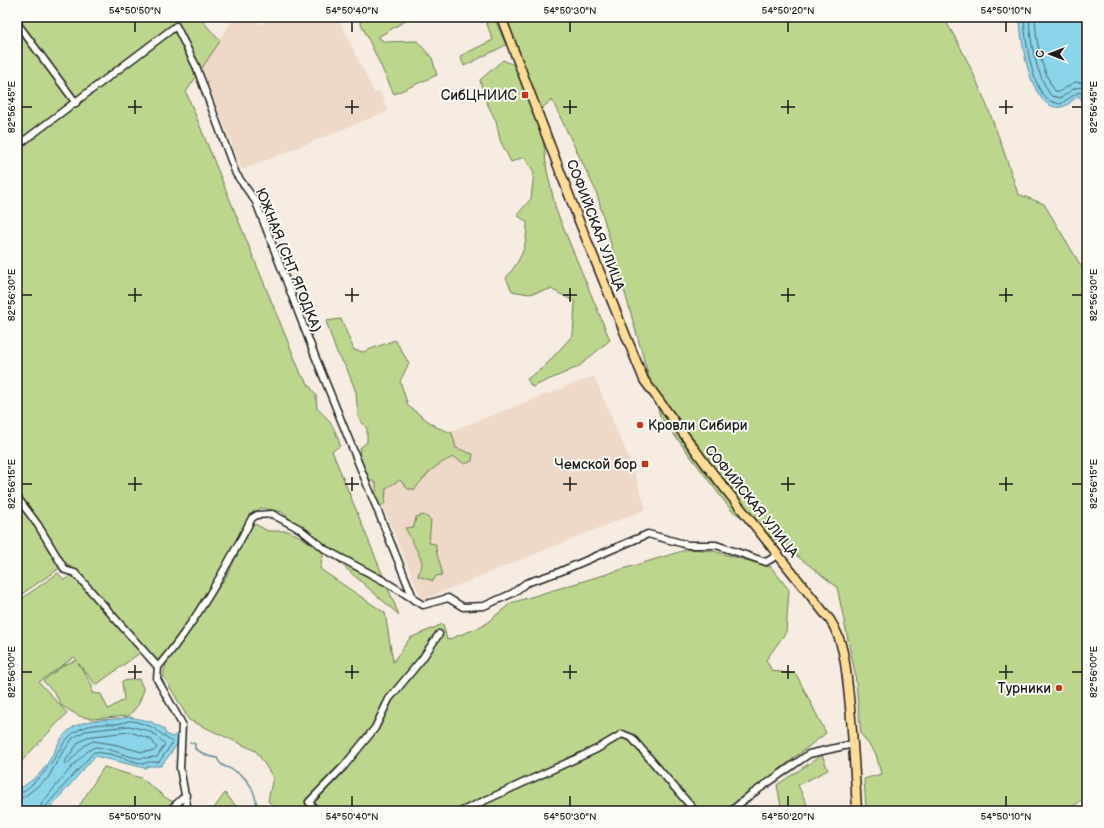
<svg xmlns="http://www.w3.org/2000/svg" width="1104" height="828" font-family="'Balsamiq Sans',sans-serif">
	<style>
		.built { fill: #eed9c8 }
		.green { fill: #bcd68d; stroke: #6c7954 }
		.water { fill: #8ad5ea; stroke: #5e8b98 }
		.lines { fill: none; stroke-linecap: round; stroke-linejoin: round }
		.shore { stroke: #48666e; stroke-width: 1 }
		.stream { stroke: #5e8b98; stroke-width: 1.5 }
		.minor-casing { stroke: #1c1c1c; stroke-width: 9 }
		.major-casing { stroke: #1c1c1c; stroke-width: 11 }
		.minor { stroke: #fdfcf7; stroke-width: 6 }
		.major { stroke: #ffdd96; stroke-width: 8 }
		.ticks { fill: none; stroke: #1c1c1c; stroke-width: 1.5 }
		.poi-dot { fill: #c8321e; stroke: #fdfcf7; stroke-width: 1.5 }
		.labels { text-anchor: middle; stroke-width: 4; stroke-linejoin: round; paint-order: stroke }
		.poi-label { font-size: 14px; fill: #1c1c1c; stroke: #fdfcf7; text-anchor: end }
		.street-label { font-size: 14px; fill: #1c1c1c; stroke: #fdfcf7 }
		.neatline { fill: none; stroke: #1c1c1c; stroke-width: 1.5 }
		.ticks-label { font-size: 10px; text-anchor: middle; fill: #1c1c1c }
	</style>
	<rect width="100%" height="100%" fill="#f6ece2"/>
	<filter id="ink" filterUnits="userSpaceOnUse"><feTurbulence type="fractalNoise" baseFrequency=".025" numOctaves="2"/><feDisplacementMap in="SourceGraphic" scale="8" xChannelSelector="R" yChannelSelector="G"/><feConvolveMatrix kernelMatrix="1 2 1 2 8 2 1 2 1" color-interpolation-filters="sRGB"/></filter>
	<g filter="url(#ink)">
		<g class="built">
			<polygon points="235,17 264,17 258,22 262,24 271,17 338,17 374,93 380,91 388,111 242,170 200,66"/>
			<polygon points="594,376 632,466 646,509 422,600 365,464"/>
		</g>
		<g class="green">
			<path d="M25,17H199L220,41L186,92L301,374L316,395L317,409C329,417 337,432 340,446L332,451L399,615L282,512L261,508L251,515L219,578L158,662L144,650L96,685L78,663L92,685V693L101,694L108,709L124,700L122,681L139,679L144,690L138,705L129,716L92,719L79,716L62,706L54,692L43,681L64,665L77,660L74,657L39,682L67,713L17,766V602L58,573L64,580L77,572L64,561L17,492V26L27,18Z"/>
			<polygon points="358,17 407,17 405,21 378,37 385,42 417,41 432,58 437,75 394,94"/>
			<polygon points="484,17 494,17 506,45 464,66 460,56 493,40"/>
			<path d="M506,17H943C976,69 999,135 1018,194L1044,204L1087,276V796L1075,805L1061,811H872L866,808L864,779L881,774L876,754L861,734L855,673L837,587L782,544L731,510L660,416L596,191L552,100L534,115L543,138L547,171L556,210L610,340L578,367L532,387L527,379L544,367L573,335L575,302L551,289L529,294L512,291L506,278C522,258 527,247 527,222L517,215L531,199L534,172L524,157L511,162L500,140L496,121L485,99L480,80L503,60L516,66L525,89Z"/>
			<path d="M341,319L354,350L363,352L395,340L409,363L400,381L408,406L436,427L452,433L456,448L473,454L472,461L465,464L453,457C435,465 427,473 415,489H408L400,480L386,488L385,503L380,507L376,502V483C363,477 358,462 360,448L367,442V429L358,417L356,392L347,369L336,351L326,321Z"/>
			<polygon points="17,501 44,538 60,568 17,597"/>
			<path d="M424,515L431,520L429,543L436,544C435,555 442,564 442,575L436,576L433,581L418,576C419,572 422,567 422,564C423,561 408,533 405,528L414,527L416,517Z"/>
			<polygon points="253,523 268,531 288,531 299,536 324,552 320,569 385,613 393,662 410,638 443,624 447,640 483,626 511,603 689,549 713,551 771,567 789,590 786,632 766,660 772,671 796,674 826,733 726,811 278,811 268,801 273,777 256,751 189,720 163,675 166,664 226,577"/>
			<polygon points="822,755 828,770 798,785 810,811 782,811 777,785"/>
			<polygon points="104,767 141,778 166,798 190,811 76,811"/>
			<polygon points="225,793 240,811 212,811"/>
		</g>
		<g class="water">
			<path d="M1020,17H1087V108L1079,96C1073,99 1068,106 1061,107C1030,112 1020,38 1020,17Z"/>
			<path d="M129,717L149,721L163,728L166,734L172,737L177,734L179,742L161,766H149L145,768L95,756L47,811H17V791C25,785 35,779 42,771C56,755 58,730 83,723C98,718 114,721 129,717Z"/>
		</g>
		<g class="lines">
			<g class="shore">
				<path d="M1024,17C1025,38 1031,86 1048,100C1051,102 1057,103 1060,104L1079,92L1082,94L1087,101"/>
				<path d="M1029,17C1030,44 1036,73 1051,96L1061,98C1069,92 1078,82 1087,91"/>
				<path d="M1035,17C1036,42 1041,70 1055,91L1059,92L1075,82L1087,83"/>
				<polygon points="130,732 151,739 157,748 154,751 142,752 113,744 93,741 85,745 67,764 64,763 78,743 87,737"/>
				<path d="M17,794C23,793 28,788 32,784C69,754 54,722 116,724C120,724 124,722 128,721C133,720 143,724 149,726C159,730 164,738 173,742L159,762H148L143,764L110,754L94,752L45,807L44,811"/>
				<path d="M17,799L24,797L48,778L60,756L73,738L85,731L129,726L146,730L156,735L165,744L157,757C153,757 147,758 142,758C130,759 111,748 97,747C85,746 51,793 42,803L39,811"/>
			</g>
			<path class="stream" d="M190,742L195,744V749L208,756L217,758C221,767 225,766 233,770C251,779 255,792 258,811"/>
			<defs>
				<g id="minor">
					<polyline points="17,23 76,103"/>
					<polyline points="17,146 176,26 196,66 236,174 256,202 315,356 414,600"/>
					<path d="M17,497L38,525L65,570L75,573L158,667C196,622 225,570 252,518L257,515L272,514L300,529L326,550L384,581L423,605L448,598L463,607L484,606L513,593L526,583L559,572L648,534L688,545H716L766,562L778,555"/>
					<polyline points="158,667 157,679 182,724 180,768 188,811"/>
					<polyline points="169,811 186,795"/>
					<polyline points="316,811 309,802 344,766 375,728 389,699 422,659 439,634"/>
					<polyline points="462,811 597,749 622,734 632,738 695,811"/>
					<polyline points="731,811 749,796 809,754 853,744"/>
				</g>
				<path id="major" d="M501,17L579,221L644,380L707,466L830,620C845,643 846,670 849,697C853,735 855,773 857,811"/>
			</defs>
			<use href="#minor" class="minor-casing"/>
			<use href="#major" class="major-casing"/>
			<use href="#minor" class="minor"/>
			<use href="#major" class="major"/>
		</g>
	</g>
	<path class="ticks" d="M135,22V32M352,22V32M570,22V32M788,22V32M1006,22V32M135,100V114M352,100V114M570,100V114M788,100V114M1006,100V114M22,107H32M128,107H142M345,107H359M563,107H577M781,107H795M999,107H1013M1072,107H1082M135,288V302M352,288V302M570,288V302M788,288V302M1006,288V302M22,295H32M128,295H142M345,295H359M563,295H577M781,295H795M999,295H1013M1072,295H1082M135,477V491M352,477V491M570,477V491M788,477V491M1006,477V491M22,484H32M128,484H142M345,484H359M563,484H577M781,484H795M999,484H1013M1072,484H1082M135,665V679M352,665V679M570,665V679M788,665V679M1006,665V679M22,672H32M128,672H142M345,672H359M563,672H577M781,672H795M999,672H1013M1072,672H1082M135,796V806M352,796V806M570,796V806M788,796V806M1006,796V806"/>
	<g class="poi-dot">
		<rect x="521" y="91" width="8" height="8" rx="2"/>
		<circle cx="640" cy="425" r="4"/>
		<rect x="641" y="460" width="8" height="8" rx="2"/>
		<circle cx="1059" cy="688" r="4"/>
	</g>
	<g class="labels">
		<g class="poi-label">
			<text x="517" y="100">СибЦНИИС</text>
			<text x="648" y="430" text-anchor="start">Кровли Сибири</text>
			<text x="637" y="469">Чемской бор</text>
			<text x="1051" y="693">Турники</text>
		</g>
		<g class="street-label">
			<text transform="translate(596 225) rotate(69)" y="5">СОФИЙСКАЯ УЛИЦА</text>
			<text transform="translate(289 260) rotate(68)" y="5">ЮЖНАЯ (СНТ ЯГОДКА)</text>
			<text transform="translate(752 501) rotate(51)" y="5">СОФИЙСКАЯ УЛИЦА</text>
		</g>
	</g>
	<rect width="1104" height="828" fill="none" stroke="#fdfcf7" stroke-width="44"/>
	<g transform="translate(1050 54) rotate(270)" stroke="#fdfcf7" stroke-width="3" paint-order="stroke">
	<path d="M0-3L7 15L0 10L-7 15Z" fill="#1c1c1c"/>
	<text y="-6" font-size="11" font-weight="bold" text-anchor="middle" fill="#1c1c1c">С</text>
	</g>
	<rect x="22" y="22" width="1060" height="784" class="neatline"/>
	<g class="ticks-label">
		<text x="135" y="14">54°50'50"N</text>
		<text x="352" y="14">54°50'40"N</text>
		<text x="570" y="14">54°50'30"N</text>
		<text x="788" y="14">54°50'20"N</text>
		<text x="1006" y="14">54°50'10"N</text>
		<text transform="translate(1093 107) rotate(-90)" y="4">82°56'45"E</text>
		<text transform="translate(11 107) rotate(-90)" y="4">82°56'45"E</text>
		<text transform="translate(1093 295) rotate(-90)" y="4">82°56'30"E</text>
		<text transform="translate(11 295) rotate(-90)" y="4">82°56'30"E</text>
		<text transform="translate(1093 484) rotate(-90)" y="4">82°56'15"E</text>
		<text transform="translate(11 484) rotate(-90)" y="4">82°56'15"E</text>
		<text transform="translate(1093 672) rotate(-90)" y="4">82°56'00"E</text>
		<text transform="translate(11 672) rotate(-90)" y="4">82°56'00"E</text>
		<text x="135" y="820">54°50'50"N</text>
		<text x="352" y="820">54°50'40"N</text>
		<text x="570" y="820">54°50'30"N</text>
		<text x="788" y="820">54°50'20"N</text>
		<text x="1006" y="820">54°50'10"N</text>
	</g>
</svg>
